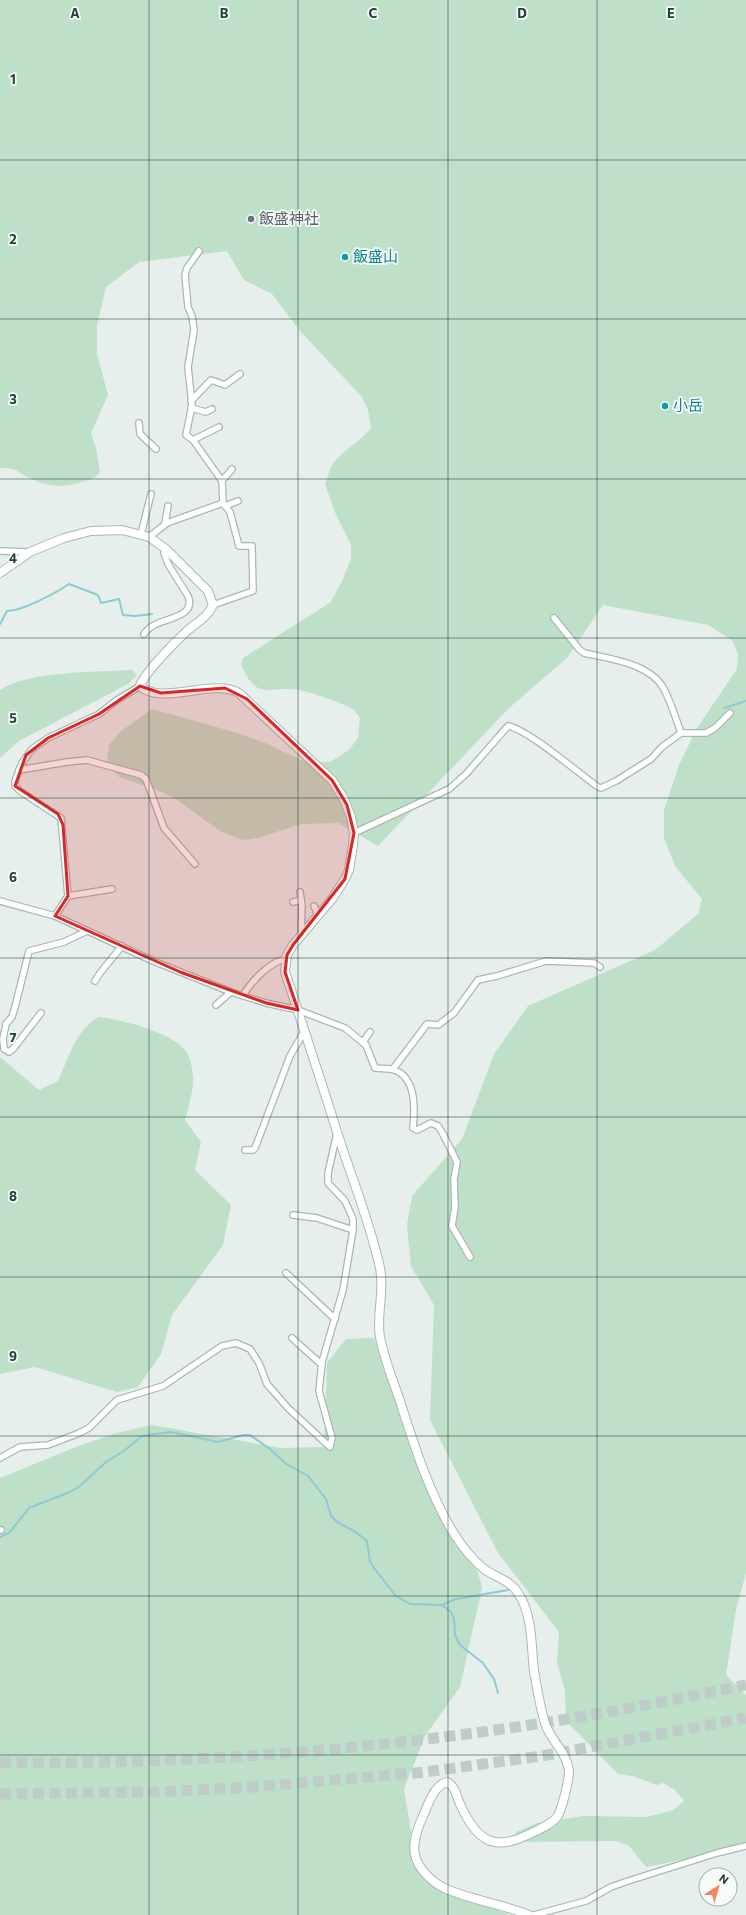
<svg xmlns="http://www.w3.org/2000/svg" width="746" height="1915" font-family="Commissioner,'Noto Sans JP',sans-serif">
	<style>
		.green { fill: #bfe0c8 }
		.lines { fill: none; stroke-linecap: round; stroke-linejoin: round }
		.stream { stroke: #8ec9d4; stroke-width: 2 }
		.highway-tunnel { stroke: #bfccc8; stroke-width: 11; stroke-dasharray: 11 5.5; stroke-linecap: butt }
		.street-casing { stroke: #a8b8b2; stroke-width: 8 }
		.secondary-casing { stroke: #a4bbb3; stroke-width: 10 }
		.street { stroke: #fff; stroke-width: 5.5 }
		.secondary { stroke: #fff; stroke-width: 8 }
		.marked { fill: #d62828; fill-opacity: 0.2; stroke: #d62828; stroke-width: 3; stroke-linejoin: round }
		.grid { fill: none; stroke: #24423a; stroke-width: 1; stroke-opacity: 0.55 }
		.worship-dot { fill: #6b7280; stroke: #f7fbf9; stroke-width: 1.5 }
		.culture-dot { fill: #0f9aa8; stroke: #f7fbf9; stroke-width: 1.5 }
		.labels { text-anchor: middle; stroke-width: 3.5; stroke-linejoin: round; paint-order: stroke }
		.worship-label { font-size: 15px; fill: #5b616d; stroke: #f7fbf9; text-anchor: start }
		.culture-label { font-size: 15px; fill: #0d838f; stroke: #f7fbf9; text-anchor: start }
		.grid-label { font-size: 13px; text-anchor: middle; font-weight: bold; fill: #24423a; stroke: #f7fbf9; stroke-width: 3.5; stroke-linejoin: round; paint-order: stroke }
	</style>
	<rect width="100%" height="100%" fill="#e6efeb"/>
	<g class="green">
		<path d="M0,0H746V1573L736,1610L726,1675L746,1695V1847L646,1867L629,1846L616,1841L529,1842L514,1839L516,1832L537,1823L583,1816L645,1817L659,1814L673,1810L684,1801L675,1790L663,1783L657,1785L632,1776L618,1774L566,1721L565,1690L557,1663L559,1632L498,1553L430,1420L434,1305L411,1266L407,1225L412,1196L462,1139L494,1054L528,1006L655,950L698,914L702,899L675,866L664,838V810L679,765L697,728L737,669L738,654L732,640L708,625L603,605L567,658L508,709L378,846L338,823L301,824L258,838L243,840L220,831L173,797L149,787L119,777L107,763L109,745L120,732L152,709L234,732L268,744L305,762H330L349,750L358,738L360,718C358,715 355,711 352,709C345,704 307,691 299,690C268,685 257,703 241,664L243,658L331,602L343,579L351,558V545L336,515L325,484C328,477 330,467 335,461C346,448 360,442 371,428L368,410L362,397L300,331L272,294L244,280L227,251L139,262L106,287L97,325V354L108,395L91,433L96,448L100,472C94,480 88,480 79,483C64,487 48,487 34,480C18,473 19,468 0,468Z"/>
		<path d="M132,670L137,675L128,684L19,741L0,758V690C27,671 98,672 132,670Z"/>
		<path d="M99,1017C120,1019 170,1032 184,1049C190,1055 192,1067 193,1075C195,1086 188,1108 185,1120L201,1142L195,1170L231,1205L223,1245L172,1315L161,1354L138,1387L117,1392L35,1367L0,1374V1057L39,1090L58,1081C68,1060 76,1028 99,1017Z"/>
		<polygon points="374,1338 441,1509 478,1572 482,1588 460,1687 425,1736 404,1789 413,1843 425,1869 444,1889 510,1915 0,1915 0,1478 76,1447 117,1433 152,1425 281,1448 324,1447 327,1363 346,1339"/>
	</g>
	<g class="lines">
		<g class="stream">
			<path d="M0,624L7,611C22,611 56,593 69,584L98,595L101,603L119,599L123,615L135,616L152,614"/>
			<polyline points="724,708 746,701"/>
			<polyline points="0,1537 10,1532 29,1508 70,1492 80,1486 106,1462 124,1451 142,1436 171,1432 218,1442 243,1435 250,1435 270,1449 285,1463 308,1476 326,1499 331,1516 337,1522 354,1531 367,1541 370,1562 377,1572 396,1596 410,1604 442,1605 456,1599 508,1590"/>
			<polyline points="442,1605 451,1612 454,1619 455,1635 460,1645 483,1663 494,1679 498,1693"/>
		</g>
		<g class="highway-tunnel">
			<path d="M0,1762C175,1765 350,1752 523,1726C598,1715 672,1700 746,1685"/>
			<polyline points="0,1794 157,1792 253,1787 425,1772 542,1756 746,1718"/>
		</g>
		<defs>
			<g id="street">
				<polyline points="191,401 211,380 225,385 240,374"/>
				<polyline points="191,408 206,412 212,409"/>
				<polyline points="139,423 140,434 156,449"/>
				<polyline points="193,440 219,427"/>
				<polyline points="222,481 232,469"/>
				<polyline points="225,506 238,501"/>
				<polyline points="165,524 168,506"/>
				<polyline points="141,534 151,494"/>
				<polyline points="149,537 167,523 223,503 222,481 193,440 186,435 192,405 188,367 194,330 192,316 188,307 185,275 187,268 199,251"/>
				<polyline points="0,551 30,552"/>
				<polyline points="213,605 253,591 252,546 239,546 230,512 223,503"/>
				<path d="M554,618L579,649L584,653C610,659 650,663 664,689C671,703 676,718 681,733"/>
				<path d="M144,634C146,631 148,629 151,627C162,618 197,618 188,596L168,564L164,553L166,549"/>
				<polyline points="19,770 67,762 87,760 141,775 146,779 164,828 195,864"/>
				<path d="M354,833L449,789L466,774L508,726C530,731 577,772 598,787L601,788L616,781L651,759L662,747L681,733H706L715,728L730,713"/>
				<polyline points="300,892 302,906 301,934"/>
				<polyline points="68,896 112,889"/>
				<path d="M0,901L55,916L153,961L231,992L266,1003L298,1010L345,1028L366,1045L375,1068C381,1069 389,1068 394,1070C416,1077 415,1110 413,1128L417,1130L431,1123L438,1126L443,1134L457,1162L454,1179L455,1207L452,1226L470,1257"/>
				<polyline points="293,902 301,900"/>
				<polyline points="314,906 318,915"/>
				<polyline points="55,916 68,896 61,818 20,791 15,786 15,781 22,763 32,749 48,738 99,714 117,700 140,686"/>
				<polyline points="95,981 100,973 122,946"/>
				<path d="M243,995C254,979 267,964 287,958"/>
				<polyline points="216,1005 231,992"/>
				<polyline points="41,1013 13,1049 9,1052 4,1049 3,1039 6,1024 12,1017 15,1007 29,951 64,942 87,931"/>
				<polyline points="363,1042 370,1032"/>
				<polyline points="393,1069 427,1024 438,1025 454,1013 478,980 497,976 546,961 594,963 600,967"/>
				<polyline points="245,1150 253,1150 255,1148 290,1056 304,1032"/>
				<polyline points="293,1215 317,1218 353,1230"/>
				<polyline points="286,1273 335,1319"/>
				<polyline points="292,1338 322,1365"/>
				<polyline points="0,1458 20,1447 48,1445 77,1434 89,1428 117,1400 163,1386 222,1346 236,1343 250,1349 259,1363 267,1384 288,1408 330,1447 332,1438 319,1391 322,1362 343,1290 353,1230 353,1219 345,1201 328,1183 328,1173 337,1133"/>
				<polyline points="0,1530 1,1530"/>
				<polyline points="534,1915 586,1901 611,1887 628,1881 717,1853 746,1846"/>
			</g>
			<path id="secondary" d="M0,573L30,552L64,538L91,531L122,530L149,537L166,549L208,591L213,605C207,618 197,622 187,631C175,642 145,672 140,686C162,706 212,678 239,693L332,780L344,799L351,817L354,833L353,845L349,870L345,879L332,899L293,945L287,955L285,972C303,1026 321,1081 338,1135C352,1179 370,1222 380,1268C385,1291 376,1314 380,1337C384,1358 392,1378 399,1398C413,1442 429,1493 453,1532C461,1545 472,1559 484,1569C495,1577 510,1580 518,1593C533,1615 531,1646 534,1671C537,1688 540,1707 545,1723C550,1740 567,1752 569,1771C569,1780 562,1810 557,1817C550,1826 535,1831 525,1836C490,1853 474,1835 460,1804C456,1795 456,1787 447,1782C434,1785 428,1805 423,1816C418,1827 412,1842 415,1854C417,1868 432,1882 444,1888C471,1900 502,1904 529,1915"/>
		</defs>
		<use href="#street" class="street-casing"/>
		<use href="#secondary" class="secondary-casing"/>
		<use href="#street" class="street"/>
		<use href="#secondary" class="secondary"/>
	</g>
	<path class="marked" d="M140,686L161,693L225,688L247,699L332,780L347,805L354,833L345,879L293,945L287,955L285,972L298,1010L266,1003L180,972L55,916L68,896L63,825L58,814L15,786L26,755L48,738L99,714Z"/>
	<path class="grid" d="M149,0V1915M298,0V1915M448,0V1915M597,0V1915M0,160H746M0,319H746M0,479H746M0,638H746M0,798H746M0,958H746M0,1117H746M0,1277H746M0,1436H746M0,1596H746M0,1755H746"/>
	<circle class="worship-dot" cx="251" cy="219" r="4"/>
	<g class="culture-dot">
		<circle cx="345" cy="257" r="4"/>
		<circle cx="665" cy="406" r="4"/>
	</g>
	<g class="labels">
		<g class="worship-label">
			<text x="259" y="224">飯盛神社</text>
		</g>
		<g class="culture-label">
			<text x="353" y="262">飯盛山</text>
			<text x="673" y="411">小岳</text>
		</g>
	</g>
	<g class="grid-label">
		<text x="75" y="18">A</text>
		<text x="224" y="18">B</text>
		<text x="373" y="18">C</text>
		<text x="522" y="18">D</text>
		<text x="671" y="18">E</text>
		<text x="13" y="84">1</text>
		<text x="13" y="244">2</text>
		<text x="13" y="404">3</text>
		<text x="13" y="563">4</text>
		<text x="13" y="723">5</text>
		<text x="13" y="882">6</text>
		<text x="13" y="1042">7</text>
		<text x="13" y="1201">8</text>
		<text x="13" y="1361">9</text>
	</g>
	<g transform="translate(718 1887) rotate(37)"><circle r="19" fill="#f7fbf9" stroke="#a3b1ad"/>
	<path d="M0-3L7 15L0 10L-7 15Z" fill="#f4845f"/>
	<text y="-6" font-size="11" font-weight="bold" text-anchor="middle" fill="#24423a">N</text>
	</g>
</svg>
